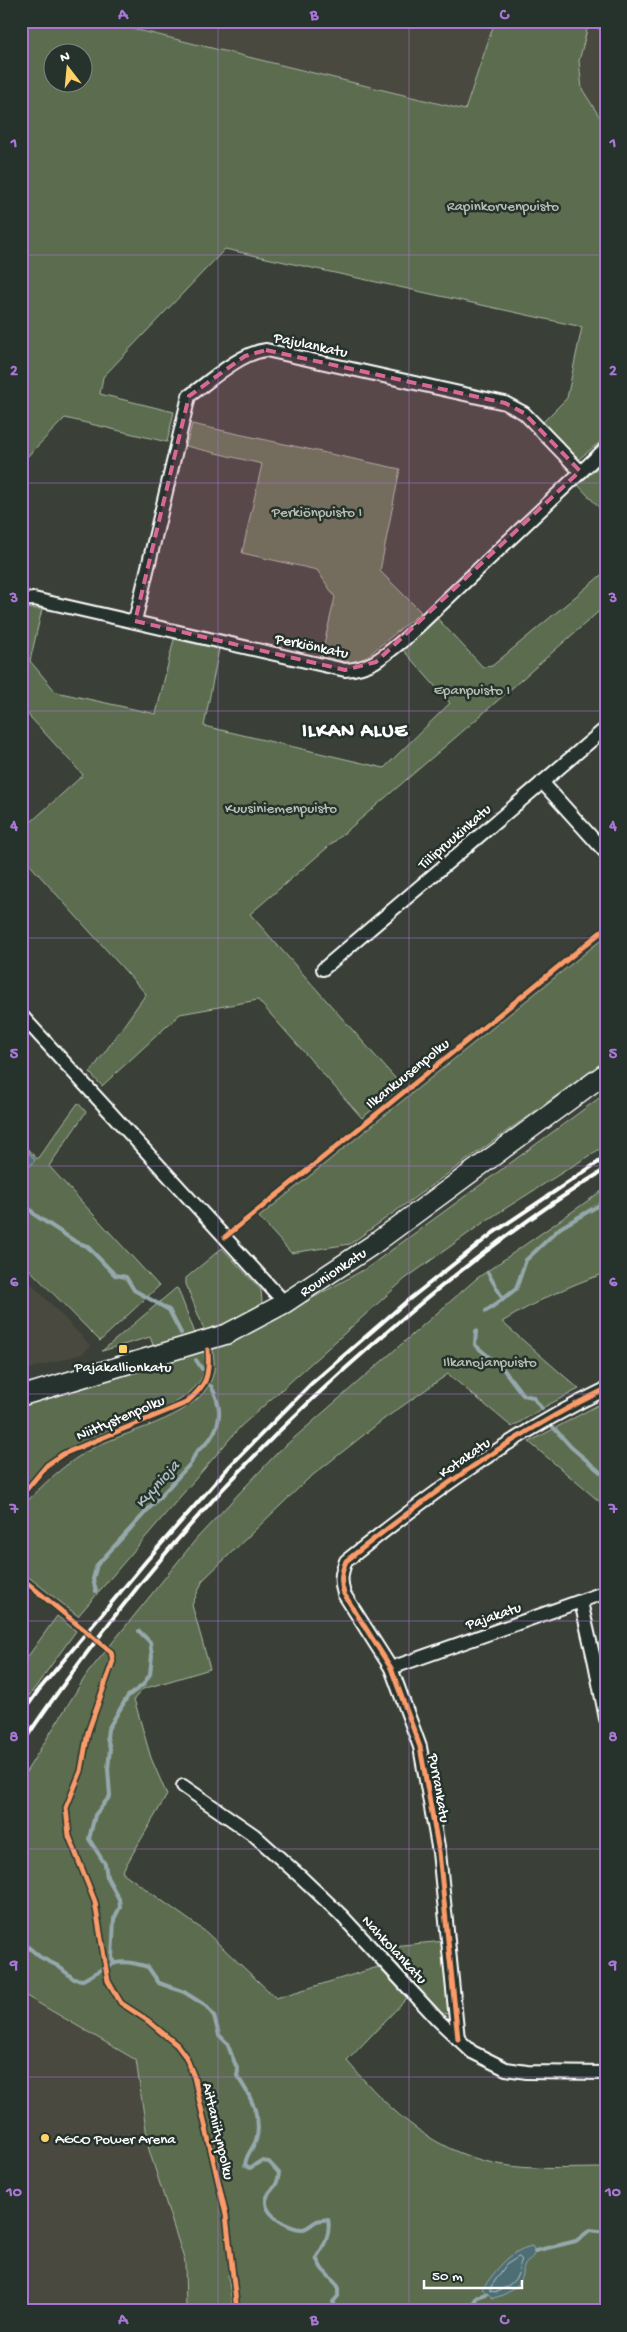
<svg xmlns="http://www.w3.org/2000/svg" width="627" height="2332" font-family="'Gochi Hand',sans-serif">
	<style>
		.built { fill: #484a3f }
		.green { fill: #5c6d4f; stroke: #aeb6a7; fill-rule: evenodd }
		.water { fill: #4e6e75; stroke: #95a8ac }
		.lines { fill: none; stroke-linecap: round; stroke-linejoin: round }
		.shore { stroke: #b8c5c8; stroke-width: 1 }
		.stream { stroke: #95a8ac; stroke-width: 4 }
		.minor-casing { stroke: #fff; stroke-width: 16 }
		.secondary-casing { stroke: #fff; stroke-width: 22 }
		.minor { stroke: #26332d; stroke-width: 12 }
		.secondary { stroke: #26332d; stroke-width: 19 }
		.rail { stroke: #fff; stroke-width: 4 }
		.cycleway-casing { stroke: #26332d; stroke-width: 8 }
		.cycleway { stroke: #fa9b69; stroke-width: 5 }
		.marked { fill: #d76994; fill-opacity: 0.2; stroke: #d76994; stroke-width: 4; stroke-dasharray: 10 6; stroke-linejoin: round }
		.grid { fill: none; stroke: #a976d5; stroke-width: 1; stroke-opacity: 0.55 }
		.poi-dot { fill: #ffd166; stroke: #26332d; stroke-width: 2 }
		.labels { text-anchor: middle; stroke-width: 5; stroke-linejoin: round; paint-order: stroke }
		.park-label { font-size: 15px; fill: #b6bdb0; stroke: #26332d }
		.street-label { font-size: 15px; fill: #fff; stroke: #26332d }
		.poi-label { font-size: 15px; fill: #fff; stroke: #26332d }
		.water-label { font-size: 16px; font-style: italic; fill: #afbec1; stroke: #26332d }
		.district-label { font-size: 20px; font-weight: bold; letter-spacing: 1px; fill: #fff; stroke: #26332d }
		.neatline { fill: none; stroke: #a976d5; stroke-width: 2 }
		.grid-label { font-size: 16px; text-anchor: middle; font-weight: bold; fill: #a976d5 }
	</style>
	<rect width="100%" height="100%" fill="#3a4038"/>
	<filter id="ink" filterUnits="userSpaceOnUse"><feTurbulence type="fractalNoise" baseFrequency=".02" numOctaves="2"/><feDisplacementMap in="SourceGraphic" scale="10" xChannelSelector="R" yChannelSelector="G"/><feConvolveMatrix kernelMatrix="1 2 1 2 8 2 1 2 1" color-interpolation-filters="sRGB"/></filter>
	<g filter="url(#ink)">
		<g class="built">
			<polygon points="101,21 495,21 465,110"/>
			<polygon points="570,21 606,21 606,127 582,89 579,61 587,26"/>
			<polygon points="21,1273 91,1346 82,1354 21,1371"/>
			<polygon points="21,1993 136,2060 149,2150 185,2262 186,2311 21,2311"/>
		</g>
		<g class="green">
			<path d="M21,21H101L465,110L495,21H570L588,26L579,61L582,89L606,127V437L579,459L543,422L567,398L582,327L225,249L103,377L100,394L174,412L167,442L65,418L21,463ZM52,52H82V82H52Z"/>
			<polygon points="192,424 400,469 380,571 421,612 364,659 351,663 321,657 335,597 317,570 242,553 262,464 186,446"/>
			<polygon points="606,460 606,515 578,485"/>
			<polygon points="606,571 606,605 470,725 250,914 402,1086 362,1118 258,1000 180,1014 102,1086 90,1073 146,994 21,855 21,831 83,775 21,707 21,608 42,609 30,661 56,692 156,714 174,639 219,649 204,726 384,768 450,703 403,650 437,618 483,667 492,666"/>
			<polygon points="606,936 606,1060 350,1244 291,1253 259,1217"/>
			<path d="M606,1093V1145L487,1220L405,1279L240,1427L78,1616L21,1571V1508C43,1484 66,1462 95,1447C130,1429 206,1416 214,1371C215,1364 213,1355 213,1348L235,1341L367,1268Z"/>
			<polygon points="78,1103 86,1112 49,1166 159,1286 100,1341 21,1261 21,1142 37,1159"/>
			<path d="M606,1188V1273C569,1285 535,1302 502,1322L579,1389L546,1406L512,1427L448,1374L384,1419L308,1479L203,1580L192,1605L210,1669L143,1689L134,1699L151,1758L167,1795L122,1872L206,1932L276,1998L378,1967L407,1998L347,2061C393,2114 436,2156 510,2166C541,2170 574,2168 606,2168V2311H240L236,2276L228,2275L233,2311H186L185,2262L149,2150L136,2060L21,1993V1780L87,1674L197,1538L278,1452L476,1279Z"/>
			<polygon points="222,1248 261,1290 262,1302 257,1309 205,1332 186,1284 186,1278"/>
			<polygon points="176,1288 178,1289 196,1336 153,1345 150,1337 102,1351"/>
			<path d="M204,1351C204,1357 206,1365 205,1370C195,1408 121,1423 90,1439C64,1453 41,1472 21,1494L24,1475L21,1466V1405Z"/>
			<polygon points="598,1405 606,1412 606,1507 529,1442"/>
			<polygon points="57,1616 76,1631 21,1707 21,1666"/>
			<polygon points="445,1941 450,2013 446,2014 442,2013 381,1947"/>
		</g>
		<g class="water">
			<polygon points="21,1143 35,1160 30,1166 21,1167"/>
			<path d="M532,2246L535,2251C534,2258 527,2260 524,2267C523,2268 523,2273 523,2275C520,2287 504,2296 493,2298L482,2289C496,2271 508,2251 532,2246Z"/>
		</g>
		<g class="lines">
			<path class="shore" d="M519,2257L522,2260C518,2266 520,2271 517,2276C513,2284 504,2288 497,2292L490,2291V2288L506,2265Z"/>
			<g class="stream">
				<polyline points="21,1175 22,1167"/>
				<polyline points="21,1199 35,1215 76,1242 87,1246 115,1275 126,1277 134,1290 169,1310 181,1333"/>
				<polyline points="503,1299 516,1289 526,1260 560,1228 606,1201"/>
				<polyline points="486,1311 503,1299 488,1273"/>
				<polyline points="476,1331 475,1345 504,1370 523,1395 533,1397 542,1409"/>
				<polyline points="196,1360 202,1369"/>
				<polyline points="553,1427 571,1447 606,1477"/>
				<path d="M96,1591L93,1579L97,1565L191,1463C198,1445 202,1450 210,1439C223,1421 221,1404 211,1386"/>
				<path d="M21,1941L40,1957L58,1966L74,1979L83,1980C111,1965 115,1956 148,1967L159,1983L184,1992L206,2006L214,2016L219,2035L227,2043L238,2071L237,2076C249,2093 263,2118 256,2140C253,2149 246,2154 245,2165L250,2168L261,2161L269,2162L279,2173C277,2189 272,2186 267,2197C260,2213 290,2230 303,2229C309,2228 312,2223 317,2221C320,2220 325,2220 328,2219C331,2234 324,2246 316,2258L322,2269L338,2286V2296L333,2302L338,2311"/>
				<polyline points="114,1963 112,1958 114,1919 120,1907 119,1899 107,1877 105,1864 89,1839 95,1815 110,1796 108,1769 110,1749 107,1737 108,1729 128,1696 143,1685 150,1674 152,1655 150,1642 139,1631"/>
				<polyline points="535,2251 576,2241 590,2230 606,2232"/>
				<polyline points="472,2311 472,2305 477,2297 486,2294"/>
			</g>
			<defs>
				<g id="minor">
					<polyline points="600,21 606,23"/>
					<path d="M21,600L34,599L345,670C373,668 385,655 406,638L606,448"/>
					<path d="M135,621L189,396C210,381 240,353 266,350L505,403L524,413L580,471"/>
					<polyline points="542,782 606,853"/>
					<polyline points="323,969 606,728"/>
					<polyline points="21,1015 285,1303"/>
					<polyline points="581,1602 595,1663 606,1719"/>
					<polyline points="391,1668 606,1592"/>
					<polyline points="183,1786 254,1835 302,1878 341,1915 438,2020 472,2052 506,2069 527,2072 606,2073"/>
					<path d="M458,2039L439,1852L420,1747L391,1668L344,1594C340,1581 341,1573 346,1561C428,1496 511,1434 606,1389"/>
				</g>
				<g id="secondary">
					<path id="s1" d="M21,1396L227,1334L285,1303L374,1244L606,1073"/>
				</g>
			</defs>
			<use href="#minor" class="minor-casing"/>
			<use href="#secondary" class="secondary-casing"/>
			<use href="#minor" class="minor"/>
			<use href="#secondary" class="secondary"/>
			<g class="rail">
				<polyline points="21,1715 38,1691 147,1560 229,1467 312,1383 407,1301 493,1233 606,1157"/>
				<path d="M21,1746C41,1714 64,1684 86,1654C172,1537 270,1433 380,1338C451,1276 525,1218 606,1169"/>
			</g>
			<defs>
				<g id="cycleway">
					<polyline points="225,1237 606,928"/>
					<path d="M21,1496L47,1465L63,1454L186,1403C206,1385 210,1378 208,1350"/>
					<polyline points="21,1578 111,1652 113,1661 88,1732 81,1771 66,1808 69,1836 95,1902 108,1981 121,2003 147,2020 177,2045 186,2057 194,2077 226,2215 237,2311"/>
					<path d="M458,2039L439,1852L420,1747L391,1668L344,1594C340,1581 341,1573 346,1561C428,1496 511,1434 606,1389"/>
				</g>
			</defs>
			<use href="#cycleway" class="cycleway-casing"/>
			<use href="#cycleway" class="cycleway"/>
		</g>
	</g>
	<path class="marked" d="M266,350L505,403L524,413L580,471L376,662L345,670L135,621L189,396L245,356Z"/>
	<path class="grid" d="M218,21V2311M409,21V2311M21,255H606M21,483H606M21,711H606M21,938H606M21,1166H606M21,1394H606M21,1621H606M21,1849H606M21,2077H606"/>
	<g class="poi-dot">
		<rect x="118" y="1344" width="10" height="10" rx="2.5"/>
		<circle cx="45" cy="2138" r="5"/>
	</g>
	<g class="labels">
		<g class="park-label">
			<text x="503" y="210">Rapinkorvenpuisto</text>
			<text x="317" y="516">Perkiönpuisto I</text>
			<text x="472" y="694">Epanpuisto I</text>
			<text x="281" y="812">Kuusiniemenpuisto</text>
			<text x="490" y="1366">Ilkanojanpuisto</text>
		</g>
		<g class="street-label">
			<text transform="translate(311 344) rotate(12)" y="5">Pajulankatu</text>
			<text transform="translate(312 645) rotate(12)" y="5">Perkiönkatu</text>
			<text transform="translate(454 836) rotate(-41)" y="5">Tiilipruukinkatu</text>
			<text transform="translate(407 1073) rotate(-39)" y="5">Ilkankuusenpolku</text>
			<text dy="5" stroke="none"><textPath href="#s1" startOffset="338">Rounionkatu</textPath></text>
			<text transform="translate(120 1417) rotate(-23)" y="5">Niittystenpolku</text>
			<text transform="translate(464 1457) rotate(-35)" y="5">Kotakatu</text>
			<text transform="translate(493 1615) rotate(-19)" y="5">Pajakatu</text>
			<text transform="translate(440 1788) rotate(80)" y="5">Purrankatu</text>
			<text transform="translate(395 1949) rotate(47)" y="5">Nahkolankatu</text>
			<text transform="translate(219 2131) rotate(77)" y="5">Aittaniitynpolku</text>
		</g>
		<g class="poi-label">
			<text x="123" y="1371">Pajakallionkatu</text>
			<text x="55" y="2143" text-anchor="start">AGCO Power Arena</text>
		</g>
		<g class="water-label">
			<text transform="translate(156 1483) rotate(-48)" y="6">Kyynioja</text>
		</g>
		<g class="district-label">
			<text x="355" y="736">ILKAN ALUE</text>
		</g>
	</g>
	<rect width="627" height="2332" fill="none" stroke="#26332d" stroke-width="55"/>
	<g transform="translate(68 68) rotate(344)"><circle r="24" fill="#26332d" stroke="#7d8581"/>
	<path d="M0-4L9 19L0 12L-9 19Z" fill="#ffd166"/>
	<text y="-8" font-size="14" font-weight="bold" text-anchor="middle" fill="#ffffff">N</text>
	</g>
	<path d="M424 2280v8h98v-8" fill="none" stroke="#ffffff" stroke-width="2.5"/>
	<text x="432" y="2280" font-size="15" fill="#ffffff" stroke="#26332d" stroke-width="4" paint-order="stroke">50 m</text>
	<rect x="28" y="28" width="572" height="2276" class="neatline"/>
	<g class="grid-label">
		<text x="123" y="19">A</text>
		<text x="314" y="19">B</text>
		<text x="504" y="19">C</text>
		<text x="14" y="147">1</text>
		<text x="613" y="147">1</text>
		<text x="14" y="375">2</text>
		<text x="613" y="375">2</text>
		<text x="14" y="602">3</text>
		<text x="613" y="602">3</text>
		<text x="14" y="830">4</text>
		<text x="613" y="830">4</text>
		<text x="14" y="1058">5</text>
		<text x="613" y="1058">5</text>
		<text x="14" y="1286">6</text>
		<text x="613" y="1286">6</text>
		<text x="14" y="1513">7</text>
		<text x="613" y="1513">7</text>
		<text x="14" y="1741">8</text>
		<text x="613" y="1741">8</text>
		<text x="14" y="1969">9</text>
		<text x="613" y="1969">9</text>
		<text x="14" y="2196">10</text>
		<text x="613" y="2196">10</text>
		<text x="123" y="2324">A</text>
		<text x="314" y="2324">B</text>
		<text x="504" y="2324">C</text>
	</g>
</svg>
